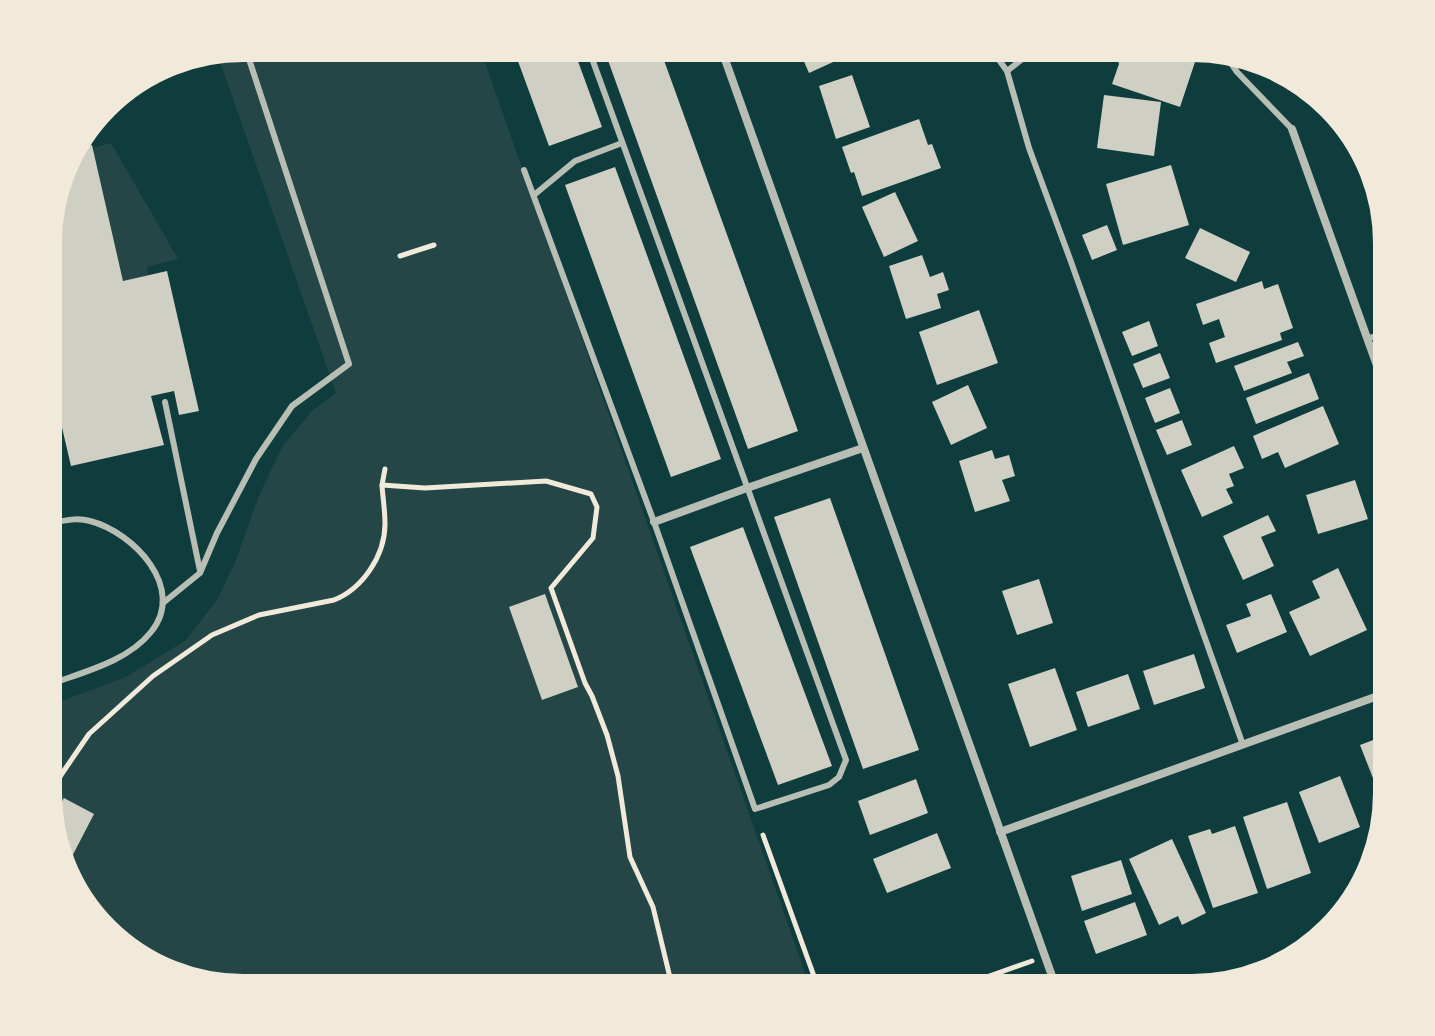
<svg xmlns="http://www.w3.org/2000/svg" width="1435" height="1036" font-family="Figtree,sans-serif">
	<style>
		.green { fill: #244646 }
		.building { fill: #cfcfc3 }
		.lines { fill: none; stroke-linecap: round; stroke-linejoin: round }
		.path { stroke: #f1e9da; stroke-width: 5 }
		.service { stroke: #b8beb3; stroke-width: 6 }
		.minor { stroke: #b8beb3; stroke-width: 8 }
		.rim { fill: none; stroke: #f1e9da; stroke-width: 4 }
	</style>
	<rect width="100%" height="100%" fill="#0f3d3e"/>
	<g class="green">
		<polygon points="482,54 811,990 231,990 123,949 72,891 48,818 48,706 126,677 185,641 217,600 236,560 258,498 282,447 312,411 336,393 218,56"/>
		<polygon points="111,143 178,259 147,267 148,275 123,281 93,148"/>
	</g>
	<g class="building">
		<polygon points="1202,46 1206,59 1195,62 1180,107 1112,84 1119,64 1115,50 1123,47"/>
		<polygon points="799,50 839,50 842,58 809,73"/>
		<polygon points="605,52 661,52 798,431 748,449"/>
		<polygon points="515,53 575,53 602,127 549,146"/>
		<polygon points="852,75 870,127 836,139 819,86"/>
		<polygon points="1104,95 1161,102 1154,156 1097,148"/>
		<polygon points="919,119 928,145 932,144 941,168 862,196 854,172 851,173 842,147"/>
		<polygon points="92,145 123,281 167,271 199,411 179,415 174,391 151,396 164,445 71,466 60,419 48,421 48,217 71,150"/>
		<polygon points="1171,165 1189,225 1123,245 1106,184"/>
		<polygon points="615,167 721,459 671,477 565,185"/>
		<polygon points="895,192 918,241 884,257 862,207"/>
		<polygon points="1107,225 1117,250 1092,260 1082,235"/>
		<polygon points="1200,228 1250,252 1236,282 1185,258"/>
		<polygon points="922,255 930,277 943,272 949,290 937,294 941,308 906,319 889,266"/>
		<polygon points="1262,281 1264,289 1278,284 1293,328 1280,333 1282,340 1216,363 1209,343 1225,337 1219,319 1203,325 1196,304"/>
		<polygon points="979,310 998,363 937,385 919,332"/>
		<polygon points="1149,321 1158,346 1132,356 1122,332"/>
		<polygon points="1298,342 1304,356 1287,362 1292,373 1244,391 1234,366"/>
		<polygon points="1160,353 1170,378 1143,388 1133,364"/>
		<polygon points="1309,373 1319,399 1256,424 1246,398"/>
		<polygon points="968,385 987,428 951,445 932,402"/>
		<polygon points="1170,388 1180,413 1155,423 1145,398"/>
		<polygon points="1323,406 1339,444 1285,468 1278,452 1262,459 1253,436"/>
		<polygon points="1182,420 1192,445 1167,455 1156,430"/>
		<polygon points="1234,446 1244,468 1229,474 1234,486 1226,489 1233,503 1202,517 1181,470"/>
		<polygon points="992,450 995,459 1009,455 1015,476 1002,480 1010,501 975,512 959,461"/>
		<polygon points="1355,480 1368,519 1318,534 1306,495"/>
		<polygon points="830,498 919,750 863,769 774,517"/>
		<polygon points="1268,515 1276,531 1261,537 1274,566 1243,580 1223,536"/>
		<polygon points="743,527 832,766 778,785 690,547"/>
		<polygon points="1338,568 1367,630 1310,656 1289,612 1320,598 1312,581"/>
		<polygon points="1039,579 1053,623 1017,635 1002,591"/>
		<polygon points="545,594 578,687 542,700 509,607"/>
		<polygon points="1271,594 1287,632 1237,653 1226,625 1251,616 1246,604"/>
		<polygon points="1194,654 1205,688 1154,705 1143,671"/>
		<polygon points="1055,668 1077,730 1030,747 1008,684"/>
		<polygon points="1128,674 1140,709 1088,727 1076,692"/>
		<polygon points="1389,734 1389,798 1382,801 1360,745"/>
		<polygon points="1340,776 1360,827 1319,843 1299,792"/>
		<polygon points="916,779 928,813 870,835 858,801"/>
		<polygon points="64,798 94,814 65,870 52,832 55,827 50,824"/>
		<polygon points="1287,802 1311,873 1267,889 1243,817"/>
		<polygon points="1235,826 1258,893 1213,908 1188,836 1210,829 1212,834"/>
		<polygon points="937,833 951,868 887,893 873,859"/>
		<polygon points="1172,839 1206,913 1182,925 1178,916 1159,925 1129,859"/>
		<polygon points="1121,860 1132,894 1082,911 1071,876"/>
		<polygon points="1135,902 1147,935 1096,954 1084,921"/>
	</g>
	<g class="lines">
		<g class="path">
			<polyline points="400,256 434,245"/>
			<polyline points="385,469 382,485 425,488 546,481 591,494 597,507 593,538 551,588 585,683 592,696 607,735 618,776 630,857 653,907 673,990"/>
			<path d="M48,800L61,775L89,734L153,676L212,635L259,615L334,600C362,589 385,556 385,524C385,511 383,498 382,486"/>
			<polyline points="763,835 819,990"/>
			<polyline points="950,990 1032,961"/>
		</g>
		<g class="service">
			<polyline points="983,49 994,53 1007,71 1029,148 1070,259 1243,745"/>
			<polyline points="1225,54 1237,72 1292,129"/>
			<polyline points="1007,71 1034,50 1040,48"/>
			<polyline points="524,170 654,522 755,809 829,785 839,777 846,760 590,53"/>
			<polyline points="534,195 575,161 622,143"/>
			<polyline points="1367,339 1389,331"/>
			<polyline points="165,402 200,571"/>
			<polyline points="163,603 200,573 217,533 256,459 292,406 349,364 248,56"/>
			<path d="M48,685C83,672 127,662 151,632C187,588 133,532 90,521C76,517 62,521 48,524"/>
		</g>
		<g class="minor">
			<polyline points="722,51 1057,990"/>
			<polyline points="1292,129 1389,399"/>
			<polyline points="654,522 747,488 863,448"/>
			<polyline points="1000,832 1389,692"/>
		</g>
	</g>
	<path d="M0 0H1435V1036H0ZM243 60H1192A183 183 0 0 1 1375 243V793A183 183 0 0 1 1192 976H243A183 183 0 0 1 60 793V243A183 183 0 0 1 243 60Z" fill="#f1e9da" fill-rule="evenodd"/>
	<path class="rim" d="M243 60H1192A183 183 0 0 1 1375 243V793A183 183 0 0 1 1192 976H243A183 183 0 0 1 60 793V243A183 183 0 0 1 243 60Z"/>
</svg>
